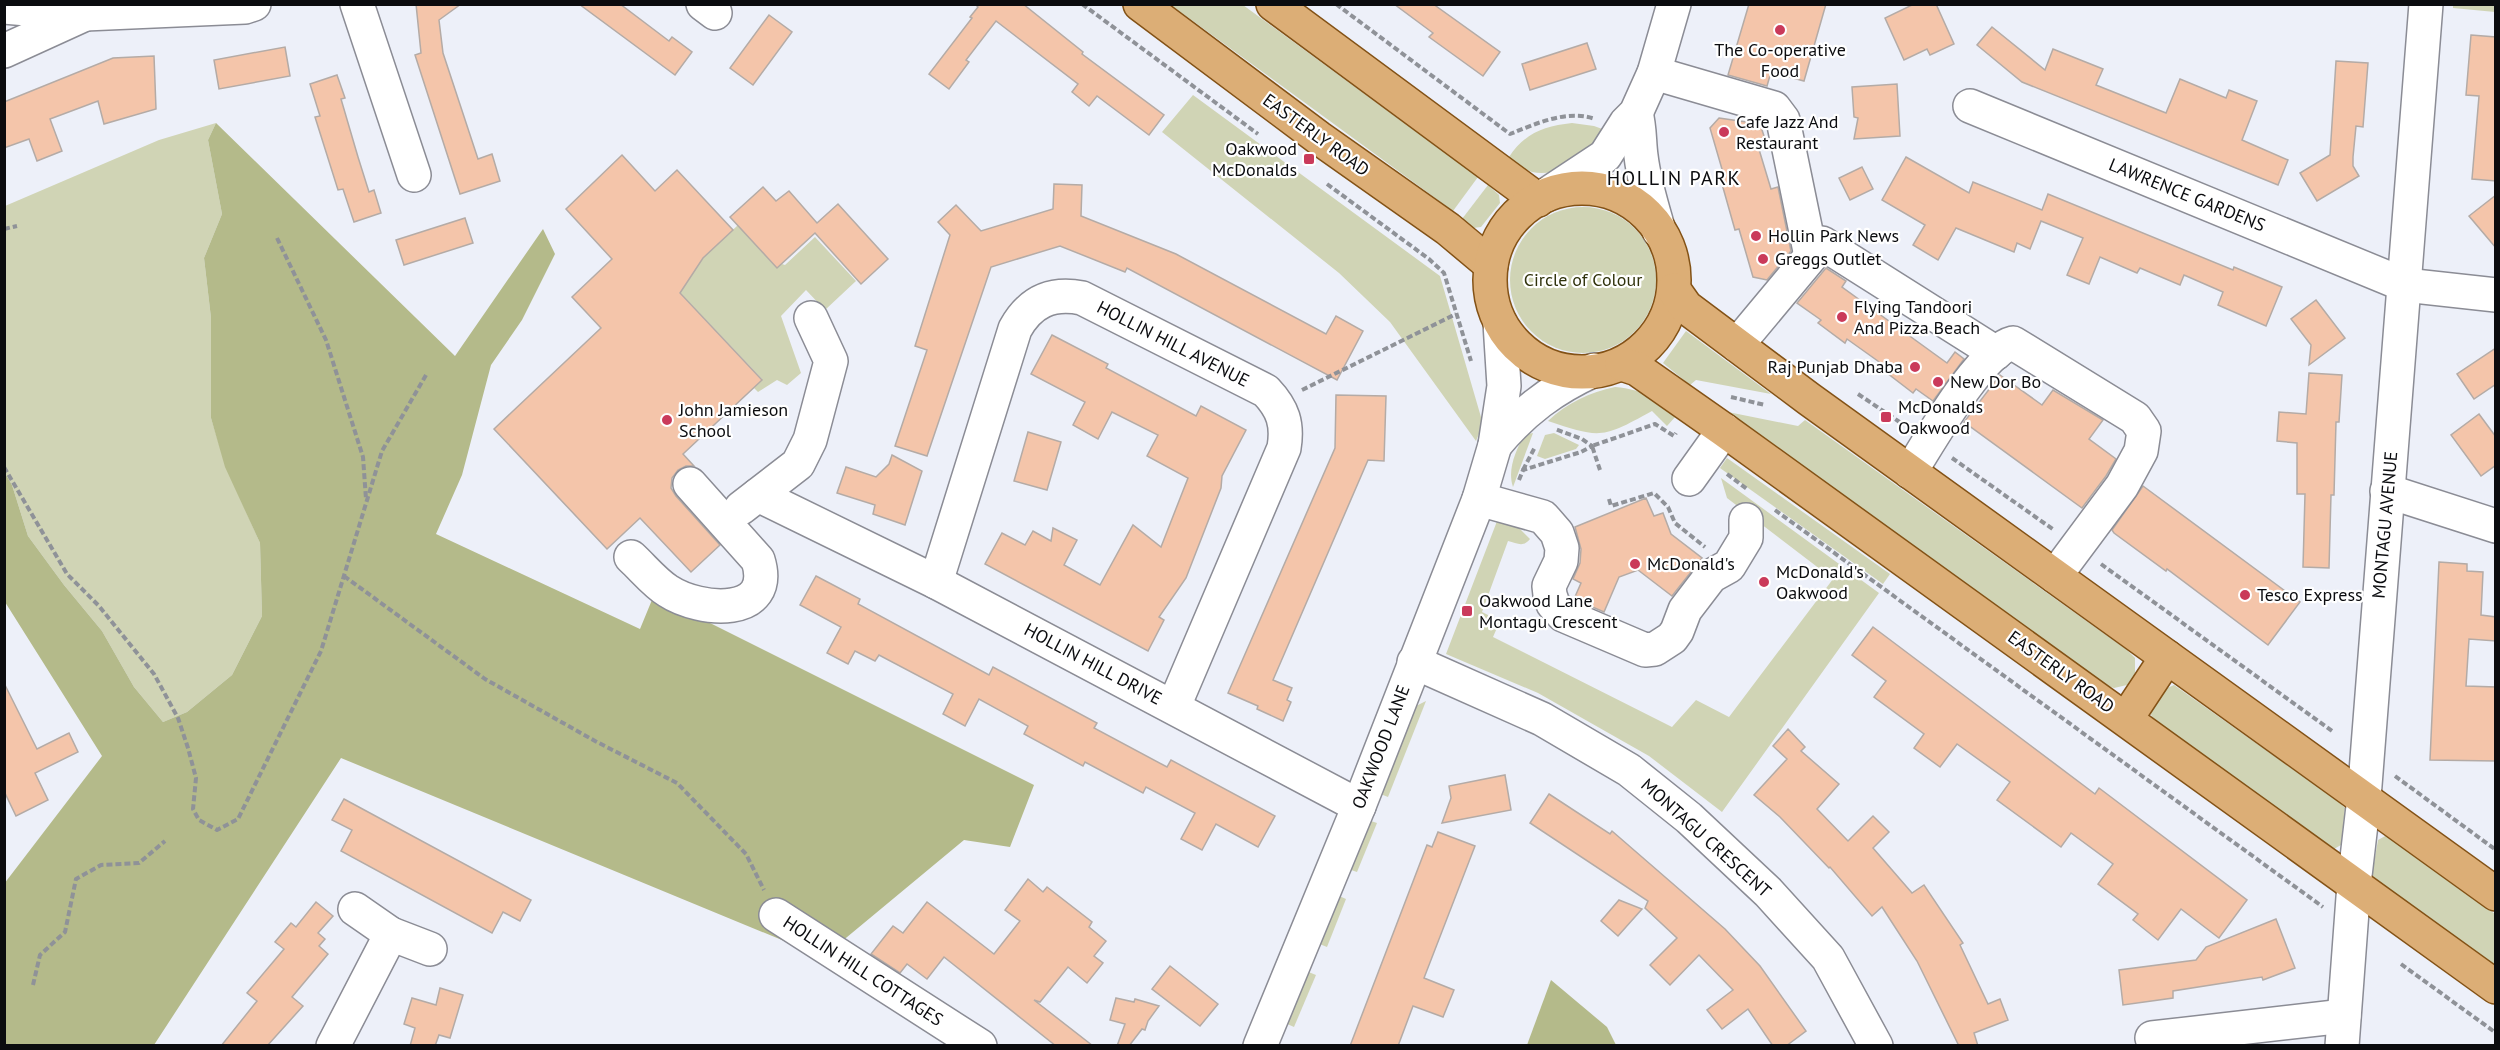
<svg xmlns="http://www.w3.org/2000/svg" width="2500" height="1050" font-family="'PT Sans',sans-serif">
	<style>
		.green { fill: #d0d4b5 }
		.forest { fill: #b4ba8a }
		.building { fill: #f4c5aa; stroke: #b4aba6; stroke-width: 1.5 }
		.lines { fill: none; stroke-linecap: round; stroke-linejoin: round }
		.minor-casing { stroke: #8b8c95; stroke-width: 36 }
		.major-casing { stroke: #835216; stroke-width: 36 }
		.path { stroke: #8f9298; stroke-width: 4; stroke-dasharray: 6 3; stroke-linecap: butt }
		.minor { stroke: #fff; stroke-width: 33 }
		.major { stroke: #dcae76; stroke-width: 33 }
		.poi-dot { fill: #ca3a5a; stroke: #fff; stroke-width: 2 }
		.labels { text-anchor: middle; stroke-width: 4.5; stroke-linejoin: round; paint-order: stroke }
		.poi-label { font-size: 18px; fill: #0b0c0f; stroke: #fff; text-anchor: start }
		.street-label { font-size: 18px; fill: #0b0c0f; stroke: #fff }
		.park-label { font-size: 18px; fill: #30320c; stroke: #fff }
		.neighbourhood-label { font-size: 20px; letter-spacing: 1.5px; fill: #0b0c0f; stroke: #fff }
	</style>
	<rect width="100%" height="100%" fill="#edf0f9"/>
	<g class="green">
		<polygon points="1171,5 1243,5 1478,177 1453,211"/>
		<polygon points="2453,5 2495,5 2495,12 2453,8"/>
		<polygon points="1193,95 1440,276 1483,424 1476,441 1390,322 1339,273 1162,132"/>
		<polygon points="216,123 208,140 222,214 204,258 211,318 211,418 226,467 260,543 262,616 232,675 187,712 163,722 134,687 102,631 64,585 28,536 12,485 5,473 5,206 159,140"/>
		<path d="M1572,123L1594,126L1616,134C1595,151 1561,179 1532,172C1523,169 1516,163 1509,157C1525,133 1544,126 1572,123Z"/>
		<polygon points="1488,185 1499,195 1500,203 1481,227 1473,228 1462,219"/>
		<circle cx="1583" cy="280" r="73"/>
		<polygon points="738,225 777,268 782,264 785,265 815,237 856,281 825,310 806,290 781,316 801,373 787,385 777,380 758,392 754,388 762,379 686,299 669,298 703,258"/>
		<polygon points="1686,331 1771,394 1696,380 1690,385 1663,363"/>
		<path d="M1615,387C1645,390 1654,397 1676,416L1667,426L1652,411C1603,438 1601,439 1548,421C1567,403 1590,392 1615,387Z"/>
		<polygon points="1723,411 1798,426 1805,420 2127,650 2135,658 2135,673 2127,685 2114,688 2101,684"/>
		<path d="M1533,433L1513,487C1507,469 1516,451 1524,435Z"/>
		<polygon points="1554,433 1579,445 1576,449 1545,459 1537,456 1545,435"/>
		<polygon points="1727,458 1890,574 1883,584 1720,468"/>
		<path d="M1721,478L1879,593L1722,812L1649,756L1538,693L1446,654L1499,516L1517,526L1530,539C1523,548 1517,543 1508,541L1482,612L1500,621L1493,637L1672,727L1696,700L1729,717L1833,579L1727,498Z"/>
		<path d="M2174,685L2339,802L2345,808L2341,845L2334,849L2156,723L2150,713C2154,698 2160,691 2174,685Z"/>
		<polygon points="1426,701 1388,797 1378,793 1414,707"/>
		<polygon points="1368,820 1377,823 1357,872 1348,869"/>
		<polygon points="2387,835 2495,914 2495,970 2377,884 2372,874 2378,840"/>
		<polygon points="1337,895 1346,899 1327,947 1317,943"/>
		<polygon points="1306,971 1316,975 1294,1027 1285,1023"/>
	</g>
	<g class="forest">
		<polygon points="216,123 455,356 543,229 555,254 522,320 491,365 462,475 436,534 640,629 654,595 1034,785 1010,847 964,840 823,957 341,758 154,1045 5,1045 4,884 102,756 5,602 5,473 12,485 28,536 64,585 102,631 134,687 163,722 187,712 232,675 262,616 260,543 225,467 211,418 211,318 204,258 222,214 208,140"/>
		<polygon points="1551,980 1607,1027 1616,1045 1527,1045"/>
	</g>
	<g class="building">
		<polygon points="416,4 461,4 439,20 443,53 478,159 492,154 500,181 460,194 415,55 421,53"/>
		<polygon points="579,4 620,4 669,41 672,37 692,52 675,75"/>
		<polygon points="975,4 1023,4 1083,52 1082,54 1164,115 1149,135 1097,96 1089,106 1072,92 1078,84 996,21 966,60 969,62 949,89 929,74 972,18 970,17 978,7"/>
		<polygon points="1394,4 1433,4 1500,52 1483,76 1429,37 1433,33"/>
		<polygon points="1749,4 1826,4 1804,81 1771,72 1767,86 1728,75"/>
		<polygon points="1914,4 1936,4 1954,44 1930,55 1927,49 1904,60 1885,18"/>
		<polygon points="769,15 792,32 753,85 730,68"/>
		<polygon points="1992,27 2045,70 2053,49 2103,69 2096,85 2166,113 2180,79 2226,98 2229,90 2257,101 2242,140 2288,160 2278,185 2022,82 1977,45"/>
		<polygon points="2471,35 2496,37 2496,181 2472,179 2479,96 2466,95"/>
		<polygon points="1587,43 1596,69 1530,90 1522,64"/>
		<polygon points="285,47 290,76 219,89 214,60"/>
		<polygon points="154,56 156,109 104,124 98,101 50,119 62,151 37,161 29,139 4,148 4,102 113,58"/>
		<polygon points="2336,61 2368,63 2363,127 2356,126 2353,157 2353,166 2359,176 2317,201 2300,173 2330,155"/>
		<polygon points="337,75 345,98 341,99 358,157 369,192 374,190 381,213 354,222 343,189 338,190 315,117 320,116 310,84"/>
		<polygon points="1897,84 1900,136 1854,139 1858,118 1854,117 1852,87"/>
		<polygon points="1719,118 1760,124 1764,136 1758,146 1771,189 1778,187 1791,251 1767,280 1753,277 1739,229 1735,230 1720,177 1724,176 1710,128"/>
		<polygon points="622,155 655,191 677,170 733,230 703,258 680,293 762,380 683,454 694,466 686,466 678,470 672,478 671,488 676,496 720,545 691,572 640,518 607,549 494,429 601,328 572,297 612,259 566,209"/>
		<polygon points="1906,157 1969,193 1973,182 2042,210 2048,194 2233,270 2234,267 2282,287 2266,326 2218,305 2223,292 2184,275 2180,285 2140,268 2137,273 2100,257 2089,284 2067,275 2083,238 2041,221 2030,249 2017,243 2014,252 1956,228 1938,260 1913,245 1925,225 1882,200"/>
		<polygon points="1862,167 1873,189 1850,200 1839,178"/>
		<polygon points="1054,184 1082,185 1081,216 1176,254 1326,334 1336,316 1363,331 1337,380 1127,268 1125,272 1060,246 991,267 927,456 895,446 927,350 915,346 950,235 938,222 956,205 981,231 1053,209"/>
		<polygon points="763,187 776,201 789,191 817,223 838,204 888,259 861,284 815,233 777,268 730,217"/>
		<polygon points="2496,195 2496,248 2469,216"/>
		<polygon points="465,218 473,243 404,265 396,240"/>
		<polygon points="1826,268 1846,281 1842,287 1947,363 1955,352 1964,359 1933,401 1916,389 1913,393 1887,373 1889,369 1847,339 1845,343 1818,323 1821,320 1797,303"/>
		<polygon points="2316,300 2345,338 2309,365 2311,345 2291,319"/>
		<polygon points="1052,335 1108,364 1106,368 1196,416 1201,406 1246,430 1222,476 1221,488 1186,578 1159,617 1164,620 1148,651 985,564 1002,533 1025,545 1033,531 1051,541 1053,528 1077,540 1064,565 1100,585 1133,525 1161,547 1188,478 1147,456 1158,435 1112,412 1098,439 1073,425 1085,402 1031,374"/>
		<polygon points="2496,348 2496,384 2474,399 2457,374"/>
		<polygon points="2309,373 2342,375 2339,422 2336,422 2334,495 2331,495 2329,568 2303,567 2305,494 2297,494 2297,443 2277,441 2279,412 2306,414"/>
		<polygon points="2000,375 2042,405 2053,390 2103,420 2089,439 2116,459 2106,476 2082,508 1964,422"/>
		<polygon points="1336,395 1386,396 1384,461 1368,460 1273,680 1292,688 1287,700 1291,702 1283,721 1257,709 1258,706 1228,693 1335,448"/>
		<polygon points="2479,414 2496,437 2496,465 2481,476 2451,435"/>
		<polygon points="1028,432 1061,442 1047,490 1014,481"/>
		<polygon points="892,455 922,471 905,525 873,514 875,505 837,493 846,467 876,477 889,464"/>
		<polygon points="2143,486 2300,602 2268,645 2167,569 2166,571 2114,533 2112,530"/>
		<polygon points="1646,498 1654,516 1663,513 1671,534 1702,558 1672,596 1638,570 1619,577 1604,612 1574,599 1581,583 1573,579 1580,563 1581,549 1575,527"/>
		<polygon points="2439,562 2467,564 2467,571 2483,572 2481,615 2496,617 2496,641 2469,639 2466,686 2496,687 2496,761 2430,760"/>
		<polygon points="816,576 860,599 858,604 989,675 993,667 1097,723 1094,728 1167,767 1171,760 1275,816 1258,847 1216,824 1202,850 1181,839 1195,813 1146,787 1143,793 1085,762 1083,766 1024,734 1028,726 979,699 965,726 943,714 953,694 879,655 875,661 855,651 848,664 827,653 841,627 800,605"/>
		<polygon points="1873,627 2095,794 2099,788 2247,900 2219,938 2181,909 2158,940 2133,920 2138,914 2098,884 2113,864 2071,833 2061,847 1997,800 2010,782 1957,744 1940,767 1914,748 1924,734 1874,697 1886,681 1852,655"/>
		<polygon points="4,683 37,749 69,733 78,752 35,773 48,800 16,816 4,791"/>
		<polygon points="1788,729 1805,747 1801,751 1839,784 1817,809 1848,841 1873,816 1889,832 1873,848 1912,893 1924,885 1963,943 1960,945 1988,1004 2000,999 2008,1020 1974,1033 1978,1046 1959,1046 1917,961 1882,907 1872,916 1830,867 1829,868 1780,817 1754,795 1787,759 1773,746"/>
		<polygon points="1505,775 1511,810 1442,823 1451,798 1449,786"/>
		<polygon points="1549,794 1610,834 1612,831 1725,929 1760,966 1806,1031 1786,1046 1773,1046 1748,1009 1722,1029 1707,1010 1733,990 1699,955 1670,985 1650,965 1677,938 1645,908 1648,901 1530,823"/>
		<polygon points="344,799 531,900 520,921 503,912 492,933 341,851 352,830 332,820"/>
		<polygon points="1438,832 1475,846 1424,978 1454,990 1443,1017 1413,1006 1398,1046 1350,1046 1427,845 1432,847"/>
		<polygon points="1028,879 1043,892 1047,887 1092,922 1089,927 1106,941 1094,956 1103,963 1087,983 1068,967 1040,1002 1034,1000 1093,1046 1056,1046 944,957 927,979 907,964 900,973 871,954 893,926 903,933 927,902 994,954 1020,921 1005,910"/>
		<polygon points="1619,900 1642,909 1618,936 1601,921"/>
		<polygon points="316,902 333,916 318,933 325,939 319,946 328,954 292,997 303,1006 267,1046 221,1046 257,1001 247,993 284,949 275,942 291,923 296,927"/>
		<polygon points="2276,919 2295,968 2263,980 2262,977 2173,991 2173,998 2123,1005 2119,970 2196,960 2206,947"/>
		<polygon points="1170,966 1218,1004 1200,1026 1152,989"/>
		<polygon points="440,988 463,995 450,1038 439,1035 435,1046 410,1046 415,1028 404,1024 412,998 436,1005"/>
		<polygon points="1116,998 1134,1002 1135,999 1159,1006 1148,1021 1145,1030 1142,1029 1129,1046 1117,1046 1125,1024 1110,1020"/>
	</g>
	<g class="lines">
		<defs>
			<g id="minor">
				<polyline points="357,4 414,175"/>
				<polyline points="703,4 715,13"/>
				<polyline points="4,7 85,14 245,7 254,4"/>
				<polyline points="4,51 83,15"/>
				<polyline points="1654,73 1774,108 1783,120 1811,256"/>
				<polyline points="1970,106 2405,285 2496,295"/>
				<path d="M1636,113C1640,128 1639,141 1641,156C1644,182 1652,207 1659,231"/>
				<polyline points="1546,195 1605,156 1626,123 1636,113 1654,73 1674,4"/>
				<polyline points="1737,345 1822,243 1996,353"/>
				<path d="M1495,445C1523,411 1554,388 1594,370"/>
				<path d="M1910,472C1930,441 1980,351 2013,343L2135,418L2144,431L2141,451L2122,486L2055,576"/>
				<polyline points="1689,479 1724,430"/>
				<polyline points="2387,491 2496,526"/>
				<polyline points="758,495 936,582 1359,806"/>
				<polyline points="1479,499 1543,517 1557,533 1562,548 1561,561 1549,586 1550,595 1553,604 1563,615 1645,650 1655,649 1672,638 1677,631 1685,610 1711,576 1729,566 1746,538 1746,520"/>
				<polyline points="741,508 798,464 810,440 831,361 811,318"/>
				<path d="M631,557C643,568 655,583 668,591C700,612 776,618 758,560L690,484"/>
				<path d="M936,582L1015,329C1030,302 1051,292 1082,298L1266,391C1283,409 1288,424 1284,448L1174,706"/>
				<polyline points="1414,662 1542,719 1629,770 1689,818 1768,892 1828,958 1876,1046"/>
				<polyline points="355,909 391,934 430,949"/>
				<polyline points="776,915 980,1046"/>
				<polyline points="2152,1038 2344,1016"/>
				<polyline points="333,1046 391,934"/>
				<polyline points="1260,1046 1359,806 1479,499 1495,445 1504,386 1500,323"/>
				<polyline points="2342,1046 2354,884 2364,798 2426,4"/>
			</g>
			<g id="major">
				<polyline points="1140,4 1319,138 1448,229 1491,265"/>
				<polyline points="1273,4 1538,200"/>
				<circle cx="1582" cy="280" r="92"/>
				<polyline points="1674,290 1686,307 1809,399 2496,894"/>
				<polyline points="1622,364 1637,369 1724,430 2496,987"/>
				<polyline points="2126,719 2167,657"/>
			</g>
		</defs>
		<use href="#minor" class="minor-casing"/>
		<use href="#major" class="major-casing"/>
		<g class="path">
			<polyline points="1082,4 1258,134"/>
			<path d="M1336,4L1510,134C1535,124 1567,109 1595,119"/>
			<polyline points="1327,184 1429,259 1444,273 1471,361"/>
			<polyline points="4,229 17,226"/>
			<polyline points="277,238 326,340 363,457 366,499"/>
			<polyline points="1302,390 1456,314"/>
			<polyline points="1858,394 1904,425"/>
			<polyline points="1731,397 1765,405"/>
			<polyline points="1952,458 2054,530"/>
			<polyline points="4,467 67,574 99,606 154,674 178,718 188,748 196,778 193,809 199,820 217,830 238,819 321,651 382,451 426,375"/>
			<polyline points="1523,470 1535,447"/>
			<polyline points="1600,470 1592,446 1655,424 1674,436 1676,433"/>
			<polyline points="1727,474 1747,489"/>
			<polyline points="1519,480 1523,470 1581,452 1592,446 1582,439 1555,429"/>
			<polyline points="1609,499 1611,506 1654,493 1668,507 1675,523 1705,547"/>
			<polyline points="1775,510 2323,907"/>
			<polyline points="2101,564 2332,731"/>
			<polyline points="344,576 485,679 595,741 677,783 746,854 764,890"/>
			<polyline points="2395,776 2496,850"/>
			<polyline points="2401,964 2496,1033"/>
			<polyline points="33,985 40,955 65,932 76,879 101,865 139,863 165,841"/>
		</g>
		<use href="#minor" class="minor"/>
		<use href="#major" class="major"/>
	</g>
	<g class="poi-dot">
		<circle cx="1780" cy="30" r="6"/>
		<circle cx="1724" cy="132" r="6"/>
		<rect x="1303" y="153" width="12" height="12" rx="3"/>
		<circle cx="1756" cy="236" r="6"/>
		<circle cx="1763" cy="259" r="6"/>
		<circle cx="1842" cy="317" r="6"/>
		<circle cx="1915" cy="367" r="6"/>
		<circle cx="1938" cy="382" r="6"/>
		<rect x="1880" y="411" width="12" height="12" rx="3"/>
		<circle cx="667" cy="420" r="6"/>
		<circle cx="1635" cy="564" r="6"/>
		<circle cx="1764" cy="582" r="6"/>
		<circle cx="2245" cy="595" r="6"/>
		<rect x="1461" y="605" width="12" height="12" rx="3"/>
	</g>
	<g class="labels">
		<g class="poi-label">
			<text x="1780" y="56" text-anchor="middle">The Co-operative<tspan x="1780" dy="21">Food</tspan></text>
			<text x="1736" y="128">Cafe Jazz And<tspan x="1736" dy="21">Restaurant</tspan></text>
			<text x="1297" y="155" text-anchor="end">Oakwood<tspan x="1297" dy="21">McDonalds</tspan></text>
			<text x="1768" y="242">Hollin Park News</text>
			<text x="1775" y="265">Greggs Outlet</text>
			<text x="1854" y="313">Flying Tandoori<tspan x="1854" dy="21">And Pizza Beach</tspan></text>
			<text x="1903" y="373" text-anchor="end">Raj Punjab Dhaba</text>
			<text x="1950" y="388">New Dor Bo</text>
			<text x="1898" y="413">McDonalds<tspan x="1898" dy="21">Oakwood</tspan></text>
			<text x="679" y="416">John Jamieson<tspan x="679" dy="21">School</tspan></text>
			<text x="1647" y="570">McDonald's</text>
			<text x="1776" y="578">McDonald's<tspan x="1776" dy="21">Oakwood</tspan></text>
			<text x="2257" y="601">Tesco Express</text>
			<text x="1479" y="607">Oakwood Lane<tspan x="1479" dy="21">Montagu Crescent</tspan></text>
		</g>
		<g class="street-label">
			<text transform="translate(1316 135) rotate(36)" y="6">EASTERLY ROAD</text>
			<text transform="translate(2187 195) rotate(22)" y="6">LAWRENCE GARDENS</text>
			<text transform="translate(1173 344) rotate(27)" y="6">HOLLIN HILL AVENUE</text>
			<text transform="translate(2385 525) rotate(-85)" y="6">MONTAGU AVENUE</text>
			<text transform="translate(1093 664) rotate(28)" y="6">HOLLIN HILL DRIVE</text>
			<text transform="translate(2061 672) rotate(36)" y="6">EASTERLY ROAD</text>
			<text transform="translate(1381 747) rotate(-69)" y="6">OAKWOOD LANE</text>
			<text transform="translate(1706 838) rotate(42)" y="6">MONTAGU CRESCENT</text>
			<text transform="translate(863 971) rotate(33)" y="6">HOLLIN HILL COTTAGES</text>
		</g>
		<g class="park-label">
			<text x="1583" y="286">Circle of Colour</text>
		</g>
		<g class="neighbourhood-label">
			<text x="1674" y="185">HOLLIN PARK</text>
		</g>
	</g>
	<rect width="2500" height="1050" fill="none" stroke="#0b0c0f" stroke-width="12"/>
</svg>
